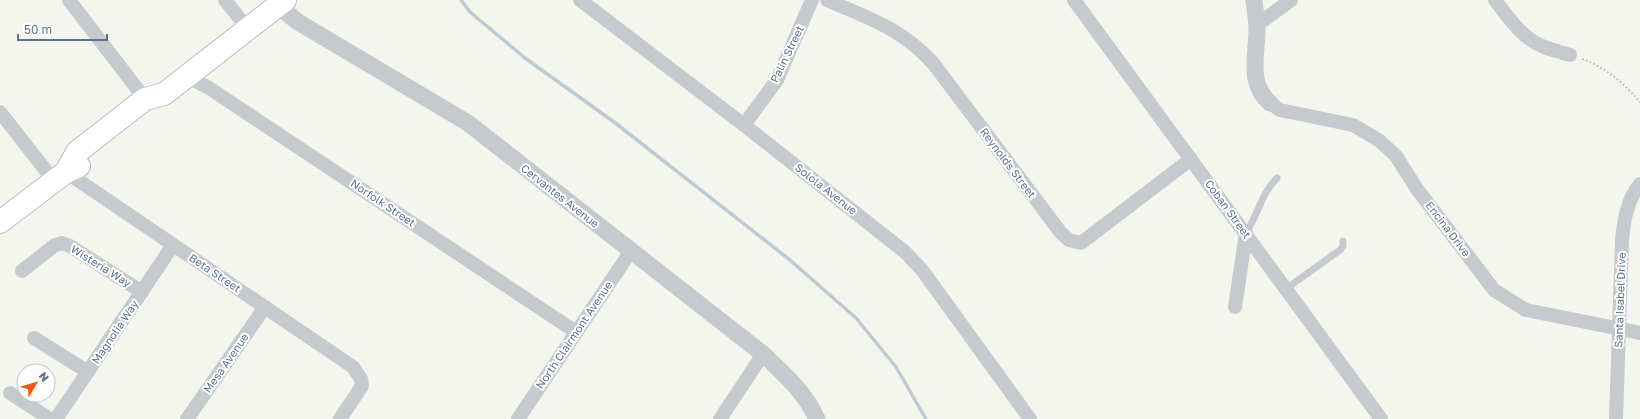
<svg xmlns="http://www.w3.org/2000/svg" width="1640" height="419" font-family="'Golos Text',sans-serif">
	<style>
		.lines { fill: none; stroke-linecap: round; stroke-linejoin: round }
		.stream { stroke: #bfcad0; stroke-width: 3.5 }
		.primary-casing { stroke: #b9bcc0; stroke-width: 24 }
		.path { stroke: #c0c1c3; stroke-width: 2; stroke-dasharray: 2 2; stroke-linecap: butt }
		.service { stroke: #c7cacd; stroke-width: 7 }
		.minor { stroke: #c7cacd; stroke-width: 14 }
		.tertiary { stroke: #c7cacd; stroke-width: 17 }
		.primary { stroke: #fff; stroke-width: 22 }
		.labels { text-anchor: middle; stroke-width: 4; stroke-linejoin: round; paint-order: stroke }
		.street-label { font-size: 11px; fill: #617285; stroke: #fff }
	</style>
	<rect width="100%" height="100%" fill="#f5f5f0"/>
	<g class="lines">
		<polyline class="stream" points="461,0 470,12 525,58 614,122 790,260 856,318 896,367 926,419"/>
		<defs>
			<g id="primary">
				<polyline points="66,172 77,152 145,99 164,94 285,0"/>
				<polyline points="0,222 66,172 79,166"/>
			</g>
		</defs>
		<use href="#primary" class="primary-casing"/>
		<path class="path" d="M1582,59C1604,66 1626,85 1640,102"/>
		<g class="service">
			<path d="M1246,233C1258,215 1261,194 1277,178"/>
			<polyline points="1287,288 1340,250 1343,246 1343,241"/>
		</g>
		<g class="minor">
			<polyline points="69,0 145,99"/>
			<polyline points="225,0 248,29"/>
			<polyline points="580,0 744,125 905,252 922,270 1030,419"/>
			<path d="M827,0C868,18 901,28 933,63L1061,233L1069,240L1081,243L1191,159"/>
			<polyline points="1074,0 1381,419"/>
			<path d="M1495,0C1508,17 1522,38 1542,46C1551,50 1561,52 1570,55"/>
			<polyline points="1257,25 1291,0"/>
			<polyline points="188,77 209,88 576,332"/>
			<polyline points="1270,103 1280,110 1353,125 1380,141 1396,156 1417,189 1494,290 1526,310 1640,333"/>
			<polyline points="0,112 54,181"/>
			<polyline points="744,125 777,80 812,0"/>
			<polyline points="66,172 353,367 361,379 362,386 340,419"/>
			<polyline points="22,271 55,245 62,243 70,246 142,292"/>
			<polyline points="1235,307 1246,233"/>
			<polyline points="34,338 88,372"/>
			<polyline points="10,393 50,419"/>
			<polyline points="56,419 173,245"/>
			<polyline points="187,419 265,307"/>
			<polyline points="518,419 631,251"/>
			<polyline points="720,419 763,354"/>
			<path d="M1616,419L1622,240C1624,220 1627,200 1640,184"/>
		</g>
		<g class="tertiary">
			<path d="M1254,0C1255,8 1256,17 1257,25C1258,53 1246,82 1270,103"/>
			<path d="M278,6L298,22L468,123L763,354C784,374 805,392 817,419"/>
		</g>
		<use href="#primary" class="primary"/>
	</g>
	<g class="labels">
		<g class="street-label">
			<text transform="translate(787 54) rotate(-64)" y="4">Palin Street</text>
			<text transform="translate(1008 163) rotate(53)" y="4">Reynolds Street</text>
			<text transform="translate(826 189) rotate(38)" y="4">Solola Avenue</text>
			<text transform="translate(560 196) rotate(38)" y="4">Cervantes Avenue</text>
			<text transform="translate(383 203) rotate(34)" y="4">Norfolk Street</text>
			<text transform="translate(1228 209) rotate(54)" y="4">Coban Street</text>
			<text transform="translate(1448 229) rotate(53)" y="4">Encina Drive</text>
			<text transform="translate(101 266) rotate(32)" y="4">Wisteria Way</text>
			<text transform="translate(215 273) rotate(34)" y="4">Beta Street</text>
			<text transform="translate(1620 300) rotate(-88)" y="4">Santa Isabel Drive</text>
			<text transform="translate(115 332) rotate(-56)" y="4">Magnolia Way</text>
			<text transform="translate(574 335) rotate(-56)" y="4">North Clairmont Avenue</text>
			<text transform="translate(226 363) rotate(-55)" y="4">Mesa Avenue</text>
		</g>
	</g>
	<g transform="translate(36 383) rotate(52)"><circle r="19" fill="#ffffff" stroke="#c0c7ce"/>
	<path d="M0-3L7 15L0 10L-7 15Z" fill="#f45612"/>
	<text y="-6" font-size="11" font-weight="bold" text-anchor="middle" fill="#617285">N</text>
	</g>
	<path d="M18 34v6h89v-6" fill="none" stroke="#617285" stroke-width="2"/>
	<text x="24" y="34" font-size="12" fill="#617285" stroke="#ffffff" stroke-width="3" paint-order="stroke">50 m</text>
</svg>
